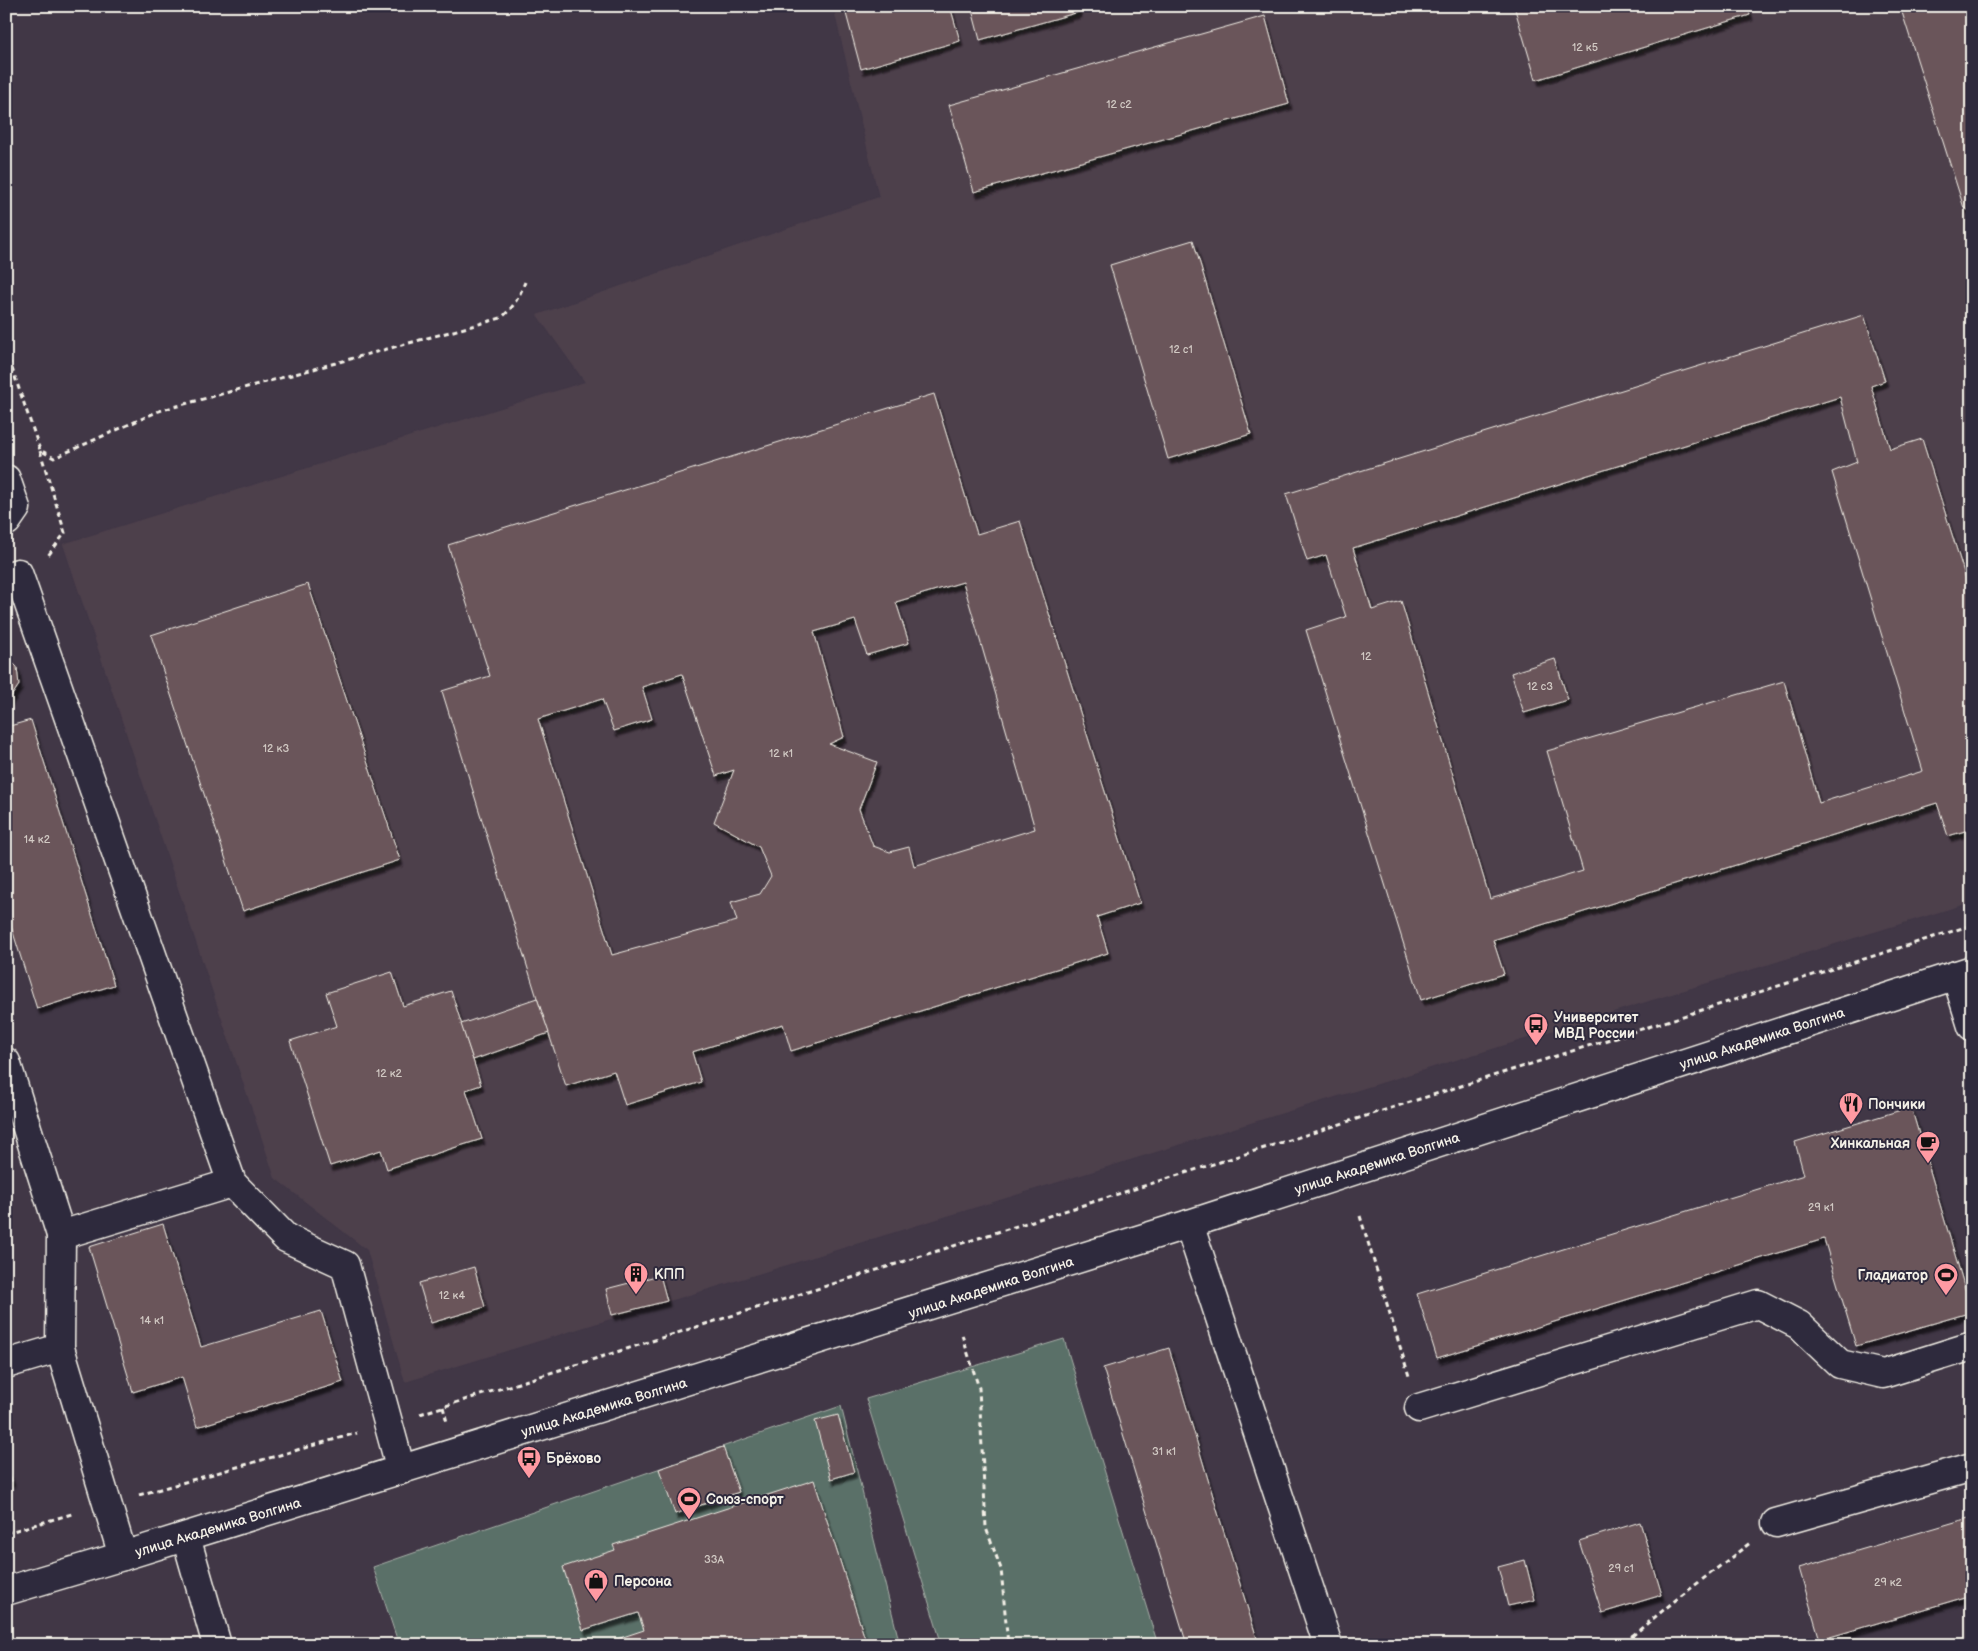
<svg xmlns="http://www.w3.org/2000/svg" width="1978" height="1651" font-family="'Balsamiq Sans',sans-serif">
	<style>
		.built { fill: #4e404c }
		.green { fill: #5a6f68; stroke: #a7b0a8 }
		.building { fill: #6b555a; stroke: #f4f1e8; fill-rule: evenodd; filter: url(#shadow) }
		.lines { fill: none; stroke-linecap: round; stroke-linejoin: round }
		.minor-casing { stroke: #f4f1e8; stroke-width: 31 }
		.path { stroke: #f4f1e8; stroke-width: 3; stroke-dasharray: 5 4; stroke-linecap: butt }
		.minor { stroke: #2f2a3d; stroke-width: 28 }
		.labels { text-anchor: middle; stroke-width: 4; stroke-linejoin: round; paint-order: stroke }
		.number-label { font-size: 11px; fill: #d2cac4 }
		.poi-label { font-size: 14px; font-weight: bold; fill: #f4f1e8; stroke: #2f2a3d; text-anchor: start }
		.street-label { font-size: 14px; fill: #f4f1e8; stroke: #2f2a3d }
	</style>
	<defs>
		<filter id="shadow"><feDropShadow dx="3" dy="5.5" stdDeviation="1" flood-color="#0009"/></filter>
	</defs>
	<rect width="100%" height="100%" fill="#413746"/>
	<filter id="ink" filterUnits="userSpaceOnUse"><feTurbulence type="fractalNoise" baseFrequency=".02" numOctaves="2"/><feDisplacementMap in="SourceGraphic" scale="10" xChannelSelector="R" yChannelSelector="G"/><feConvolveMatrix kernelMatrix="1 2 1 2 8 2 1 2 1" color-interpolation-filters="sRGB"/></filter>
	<g filter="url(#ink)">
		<polygon class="built" points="833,6 1972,6 1972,902 405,1382 367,1250 275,1178 63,544 585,382 537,315 879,197"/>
		<g class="green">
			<polygon points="1064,1339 1158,1645 942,1645 866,1399"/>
			<polygon points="841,1406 900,1645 399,1645 373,1567"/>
		</g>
		<g class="building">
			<polygon points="844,6 950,6 960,41 861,69"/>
			<polygon points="971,6 1077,6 1079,12 980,40"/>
			<polygon points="1514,6 1747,6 1750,15 1536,80"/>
			<polygon points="1900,6 1961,6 1972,12 1972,212 1964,208"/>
			<polygon points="1265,16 1289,104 974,192 949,105"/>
			<polygon points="1193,240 1251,434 1168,459 1110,265"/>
			<path d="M1864,315L1885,381L1871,386L1890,449L1922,439L1972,598V829L1948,836L1937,803L1493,940L1504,974L1421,1000L1306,630L1346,617L1326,555L1307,561L1286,494ZM1840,397L1857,462L1832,472L1923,771L1819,803L1784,681L1547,751L1583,871L1490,899L1401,601L1372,610L1353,548Z"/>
			<path d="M934,394L977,534L1020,521L1140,903L1097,917L1108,953L791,1051L783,1024L692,1052L701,1082L625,1105L614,1071L566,1086L537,998L442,691L490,676L448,545ZM963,582L1035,829L914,866L909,847L890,852L873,846L859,809L877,762L829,744L844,737L814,632L855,620L867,655L909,643L896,602ZM682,674L716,776L734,770L714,822L759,847L771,876L760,894L731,902L737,921L612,955L538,719L602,699L614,731L652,719L642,687Z"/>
			<polygon points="308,584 400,860 243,911 151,635"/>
			<polygon points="6,656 17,667 19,685 6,704"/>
			<polygon points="1555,659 1568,700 1524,713 1511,673"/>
			<polygon points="31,720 114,985 37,1009 6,910 6,727"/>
			<polygon points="392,972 403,1006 451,991 481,1085 466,1090 482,1139 387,1169 381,1150 330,1166 290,1041 337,1026 326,993"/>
			<polygon points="537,998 549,1033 473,1060 461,1024"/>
			<polygon points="1911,1107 1972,1312 1856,1346 1824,1239 1437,1358 1417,1294 1804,1175 1795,1142"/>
			<polygon points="163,1224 201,1347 321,1311 343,1382 197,1427 182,1377 133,1392 89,1247"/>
			<polygon points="474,1267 485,1307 431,1323 419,1283"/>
			<polygon points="660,1275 667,1301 612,1315 606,1289"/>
			<polygon points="1169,1348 1218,1513 1259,1645 1187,1645 1103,1368"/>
			<polygon points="838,1415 854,1472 831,1479 815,1421"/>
			<polygon points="723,1447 739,1492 675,1514 659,1469"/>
			<polygon points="6,1465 12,1481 6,1483"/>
			<polygon points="814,1480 867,1645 599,1645 644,1630 638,1613 583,1630 563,1567 615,1550 613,1545"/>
			<polygon points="1972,1517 1972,1595 1820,1640 1799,1568"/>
			<polygon points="1640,1522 1662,1595 1602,1613 1579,1541"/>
			<polygon points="1525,1560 1535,1600 1508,1606 1498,1567"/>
		</g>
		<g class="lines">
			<defs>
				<g id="minor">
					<polyline points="6,479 16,508 7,521"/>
					<polyline points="6,577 18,573 232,1183 286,1238 345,1265 401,1470"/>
					<polyline points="1956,975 1972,1026"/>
					<polyline points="6,1062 61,1235 60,1348 123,1556"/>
					<polyline points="1189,1224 1328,1645"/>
					<polyline points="61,1235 232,1183"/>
					<polyline points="6,1364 60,1348"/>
					<polyline points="1419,1408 1758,1304 1799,1325 1840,1364 1883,1374 1972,1346"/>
					<polyline points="1776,1523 1972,1467"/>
					<polyline points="186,1537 217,1645"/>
					<polyline points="6,1591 123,1556 1189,1224 1972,970"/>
				</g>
			</defs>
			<use href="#minor" class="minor-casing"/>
			<g class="path">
				<path d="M6,351L40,450L54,458L159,411L501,318C514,307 519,297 525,282"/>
				<polyline points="40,451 65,533 47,557"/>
				<polyline points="1360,1216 1409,1376"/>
				<polyline points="962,1335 979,1388 986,1528 1001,1569 1008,1645"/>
				<polyline points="443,1407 447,1422"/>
				<polyline points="420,1414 1972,925"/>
				<polyline points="139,1495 357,1433"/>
				<polyline points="6,1533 75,1513"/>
				<polyline points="1632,1636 1677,1599 1750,1543"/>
				<polyline points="1628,1645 1632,1636 1636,1645"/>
			</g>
			<use href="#minor" class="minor"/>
		</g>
	</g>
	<defs>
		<symbol id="bus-pin" viewBox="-11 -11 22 30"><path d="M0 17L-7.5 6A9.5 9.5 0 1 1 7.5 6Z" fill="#ff9aa2" stroke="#2f2a3d"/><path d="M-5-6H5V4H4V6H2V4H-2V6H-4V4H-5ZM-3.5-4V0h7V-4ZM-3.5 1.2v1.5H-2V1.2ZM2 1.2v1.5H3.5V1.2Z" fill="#111"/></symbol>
		<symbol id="restaurant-pin" viewBox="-11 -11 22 30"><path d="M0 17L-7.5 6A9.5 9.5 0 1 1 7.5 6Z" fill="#ff9aa2" stroke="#2f2a3d"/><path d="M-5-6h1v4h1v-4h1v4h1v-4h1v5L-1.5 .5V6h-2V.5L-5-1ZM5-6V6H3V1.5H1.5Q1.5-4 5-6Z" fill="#111"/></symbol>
		<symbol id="cafe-pin" viewBox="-11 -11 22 30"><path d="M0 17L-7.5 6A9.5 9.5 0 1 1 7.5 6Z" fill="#ff9aa2" stroke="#2f2a3d"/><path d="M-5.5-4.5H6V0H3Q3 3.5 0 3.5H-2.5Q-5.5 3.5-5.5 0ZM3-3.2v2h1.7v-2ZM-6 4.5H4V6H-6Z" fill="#111"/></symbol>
		<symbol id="building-pin" viewBox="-11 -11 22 30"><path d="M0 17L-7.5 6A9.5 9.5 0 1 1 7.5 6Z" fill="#ff9aa2" stroke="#2f2a3d"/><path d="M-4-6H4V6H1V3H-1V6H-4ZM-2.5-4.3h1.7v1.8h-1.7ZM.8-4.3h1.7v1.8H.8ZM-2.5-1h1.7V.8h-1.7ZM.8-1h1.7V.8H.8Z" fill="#111"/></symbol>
		<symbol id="stadium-pin" viewBox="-11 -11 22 30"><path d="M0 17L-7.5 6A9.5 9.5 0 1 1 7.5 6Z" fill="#ff9aa2" stroke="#2f2a3d"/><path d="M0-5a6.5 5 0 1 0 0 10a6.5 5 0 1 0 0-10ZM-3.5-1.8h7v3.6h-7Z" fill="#111"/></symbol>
		<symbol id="shop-pin" viewBox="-11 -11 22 30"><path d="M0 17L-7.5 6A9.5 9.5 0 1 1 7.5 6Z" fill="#ff9aa2" stroke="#2f2a3d"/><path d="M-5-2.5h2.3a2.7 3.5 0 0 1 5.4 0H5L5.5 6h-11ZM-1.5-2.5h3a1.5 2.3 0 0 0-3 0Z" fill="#111"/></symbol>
	</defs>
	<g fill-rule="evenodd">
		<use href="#bus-pin" x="1522" y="1011" width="28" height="38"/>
		<use href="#restaurant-pin" x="1837" y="1090" width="28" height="38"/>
		<use href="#cafe-pin" x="1914" y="1129" width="28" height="38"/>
		<use href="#building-pin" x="622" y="1260" width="28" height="38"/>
		<use href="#stadium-pin" x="1932" y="1261" width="28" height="38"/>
		<use href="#bus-pin" x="515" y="1444" width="28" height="38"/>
		<use href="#stadium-pin" x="675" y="1485" width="28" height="38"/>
		<use href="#shop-pin" x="582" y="1567" width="28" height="38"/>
	</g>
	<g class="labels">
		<g class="number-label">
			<text x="1585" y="51">12 к5</text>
			<text x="1119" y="108">12 с2</text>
			<text x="1181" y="353">12 с1</text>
			<text x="1366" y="660">12</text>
			<text x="1540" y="690">12 с3</text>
			<text x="276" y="752">12 к3</text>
			<text x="781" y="757">12 к1</text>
			<text x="37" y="843">14 к2</text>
			<text x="389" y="1077">12 к2</text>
			<text x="1821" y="1211">29 к1</text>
			<text x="452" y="1299">12 к4</text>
			<text x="152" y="1324">14 к1</text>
			<text x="1164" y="1455">31 к1</text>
			<text x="714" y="1563">33А</text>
			<text x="1621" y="1572">29 с1</text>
			<text x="1888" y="1586">29 к2</text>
		</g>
		<g class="poi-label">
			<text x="1554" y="1022">Университет<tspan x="1554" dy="16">МВД России</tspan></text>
			<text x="1868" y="1109">Пончики</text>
			<text x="1910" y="1148" text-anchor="end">Хинкальная</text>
			<text x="654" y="1279">КПП</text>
			<text x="1928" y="1280" text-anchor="end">Гладиатор</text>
			<text x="546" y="1463">Брёхово</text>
			<text x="706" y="1504">Союз-спорт</text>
			<text x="614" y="1586">Персона</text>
		</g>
		<g class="street-label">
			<text transform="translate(1762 1038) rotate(-18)" y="5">улица Академика Волгина</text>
			<text transform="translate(1377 1163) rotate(-18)" y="5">улица Академика Волгина</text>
			<text transform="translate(991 1287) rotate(-18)" y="5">улица Академика Волгина</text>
			<text transform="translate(604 1407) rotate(-17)" y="5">улица Академика Волгина</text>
			<text transform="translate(218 1527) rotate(-17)" y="5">улица Академика Волгина</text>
		</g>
	</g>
	<rect width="1978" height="1651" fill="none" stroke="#2f2a3d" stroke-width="25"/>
	<rect x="12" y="12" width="1953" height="1626" fill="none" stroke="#f4f1e8" stroke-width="2" filter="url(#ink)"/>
</svg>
